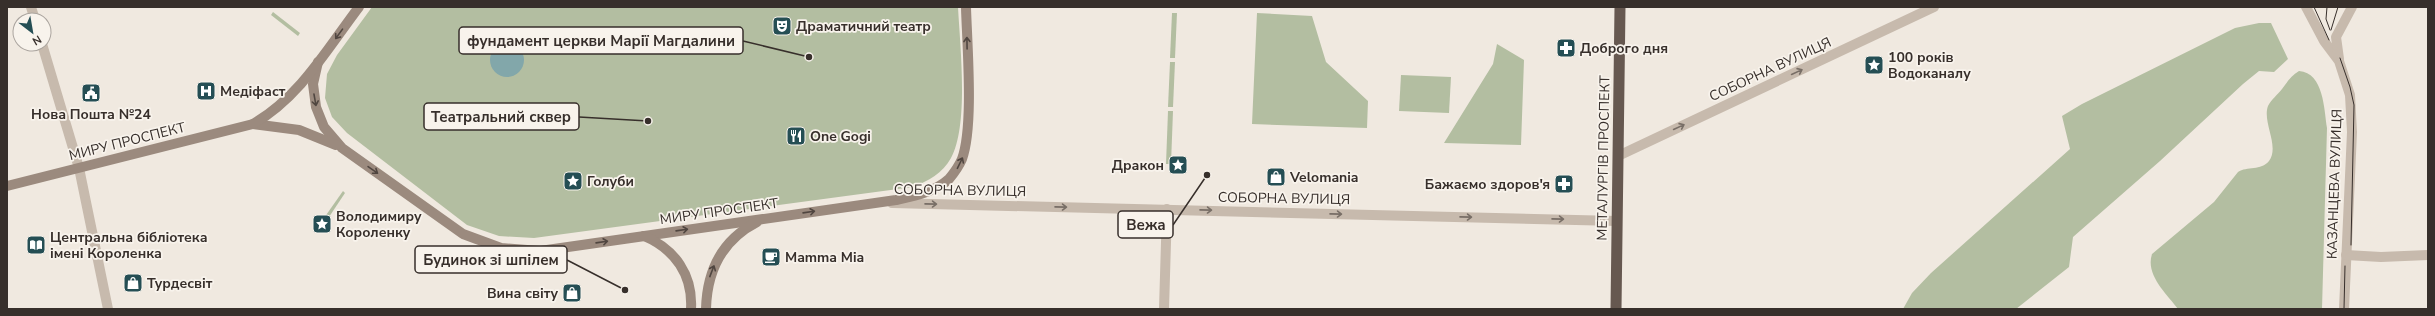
<svg xmlns="http://www.w3.org/2000/svg" width="2435" height="316" font-family="'Nunito Sans',sans-serif">
	<style>
		.green { fill: #b3bea1 }
		.water { fill: #82a7aa }
		.lines { fill: none; stroke-linecap: round; stroke-linejoin: round }
		.minor { stroke: #c7baad; stroke-width: 10 }
		.secondary { stroke: #9b8a7e; stroke-width: 10 }
		.trunk { stroke: #665850; stroke-width: 11 }
		.tram { stroke: #372f2b; stroke-width: 1 }
		.oneway { stroke: #504640 }
		.oneway2 { stroke: #786e66 }
		.labels { text-anchor: middle; stroke-width: 3.5; stroke-linejoin: round; paint-order: stroke }
		.poi-label { font-size: 14px; font-weight: bold; fill: #372f2b; stroke: #f8f3ec; text-anchor: start }
		.street-label { font-size: 14px; fill: #372f2b; stroke: #f8f3ec }
		.leader { fill: none; stroke: #372f2b; stroke-width: 1.5 }
		.callout-dot { fill: #372f2b; stroke: #f8f3ec; stroke-width: 1.5 }
		.callout { fill: #f8f3ec; stroke: #372f2b; stroke-width: 1.5 }
		.callout-label { font-size: 15px; text-anchor: middle; font-weight: bold; fill: #372f2b }
	</style>
	<rect width="100%" height="100%" fill="#f0e9e0"/>
	<g class="green">
		<path d="M372,7H958C960,46 969,125 951,158C943,173 928,181 913,187L534,238L499,236L467,225L347,133L332,117L325,98L327,74L337,55Z"/>
		<polygon points="273,12 300,33 298,36 271,15"/>
		<polygon points="1172,13 1177,13 1175,58 1170,58"/>
		<polygon points="1257,13 1312,16 1326,62 1368,101 1367,128 1252,124"/>
		<polygon points="2259,23 2271,23 2288,59 2274,72 2259,71 2243,84 2160,161 2073,237 2069,267 2016,309 1903,309 1912,293 1931,273 2070,149 2062,116 2082,104 2235,28"/>
		<polygon points="1497,44 1524,60 1521,145 1444,143 1493,64"/>
		<polygon points="1170,62 1175,62 1173,107 1168,107"/>
		<path d="M2299,71C2324,73 2324,109 2327,128L2322,309H2178C2167,294 2145,275 2152,254L2214,202L2238,172C2247,166 2261,171 2269,161C2280,146 2262,122 2268,106C2271,100 2278,94 2282,89C2287,82 2291,76 2299,71Z"/>
		<polygon points="1401,75 1451,77 1449,113 1399,111"/>
		<polygon points="1168,111 1173,111 1171,164 1166,164"/>
		<polygon points="343,191 345,193 327,220 324,218"/>
	</g>
	<circle class="water" cx="507" cy="60" r="17"/>
	<g class="lines">
		<g class="minor">
			<polyline points="31,7 35,20"/>
			<polyline points="2306,7 2324,41 2339,61 2350,95 2352,132 2344,309"/>
			<polyline points="42,44 79,168 108,309"/>
			<polyline points="2339,59 2336,37 2352,7"/>
			<polyline points="1618,156 1934,7"/>
			<polyline points="892,203 1617,221"/>
			<polyline points="2346,255 2381,257 2428,255"/>
			<polyline points="1164,309 1167,209"/>
		</g>
		<g class="secondary">
			<path d="M318,62L313,84L316,107L324,127L342,148L463,234L501,248L540,251L896,200C914,196 935,192 949,179C954,173 959,166 962,159C974,126 967,45 966,7"/>
			<polyline points="253,124 299,130 336,145"/>
			<path d="M7,186L253,124C300,97 327,49 359,7"/>
			<path d="M644,236C675,249 693,275 691,309"/>
			<path d="M706,309C707,270 722,240 757,222"/>
		</g>
		<polyline class="trunk" points="1616,309 1620,7"/>
		<g class="tram">
			<polyline points="2314,7 2329,40"/>
			<polyline points="2327,7 2326,19 2330,30"/>
			<polyline points="2331,30 2338,7"/>
			<polyline points="2340,58 2350,87 2354,105 2351,245"/>
			<polyline points="2344,309 2345,266"/>
		</g>
	</g>
	<defs><path id="oneway-shaft" d="M-6 0H5M1.5-3L5.5 0L1.5 3" fill="none" stroke-width="1.6" stroke-linecap="round" stroke-linejoin="round"/></defs>
	<g class="oneway">
		<use href="#oneway-shaft" transform="translate(339 34) rotate(126)"/>
		<use href="#oneway-shaft" transform="translate(967 43) rotate(-91)"/>
		<use href="#oneway-shaft" transform="translate(315 100) rotate(80)"/>
		<use href="#oneway-shaft" transform="translate(960 163) rotate(-64)"/>
		<use href="#oneway-shaft" transform="translate(373 170) rotate(35)"/>
		<use href="#oneway-shaft" transform="translate(809 212) rotate(-8)"/>
		<use href="#oneway-shaft" transform="translate(682 230) rotate(-8)"/>
		<use href="#oneway-shaft" transform="translate(602 242) rotate(-8)"/>
		<use href="#oneway-shaft" transform="translate(712 271) rotate(-69)"/>
	</g>
	<g class="oneway2">
		<use href="#oneway-shaft" transform="translate(1797 72) rotate(-25)"/>
		<use href="#oneway-shaft" transform="translate(1679 127) rotate(-25)"/>
		<use href="#oneway-shaft" transform="translate(931 204) rotate(1)"/>
		<use href="#oneway-shaft" transform="translate(1061 207) rotate(1)"/>
		<use href="#oneway-shaft" transform="translate(1206 210) rotate(1)"/>
		<use href="#oneway-shaft" transform="translate(1336 214) rotate(1)"/>
		<use href="#oneway-shaft" transform="translate(1466 217) rotate(1)"/>
		<use href="#oneway-shaft" transform="translate(1558 219) rotate(1)"/>
	</g>
	<defs>
		<symbol id="theatre-square" viewBox="-11 -11 22 22"><rect x="-9" y="-9" width="18" height="18" rx="4" fill="#254e54" stroke="#f8f3ec"/><path d="M-5-5.5Q0-4 5-5.5V0Q5 5 0 6Q-5 5-5 0ZM-3.3-2.5H-1v1.5H-3.3ZM1-2.5H3.3v1.5H1ZM-2.8 1Q0 5.5 2.8 1Z" fill="#fff"/></symbol>
		<symbol id="pharmacy-square" viewBox="-11 -11 22 22"><rect x="-9" y="-9" width="18" height="18" rx="4" fill="#254e54" stroke="#f8f3ec"/><path d="M-2-6h4v4h4v4h-4v4h-4v-4h-4v-4h4Z" fill="#fff"/></symbol>
		<symbol id="sight-square" viewBox="-11 -11 22 22"><rect x="-9" y="-9" width="18" height="18" rx="4" fill="#254e54" stroke="#f8f3ec"/><path d="M0-6L1.8-2.2L6-1.7L2.9 1.2L3.7 5.4L0 3.3L-3.7 5.4L-2.9 1.2L-6-1.7L-1.8-2.2Z" fill="#fff"/></symbol>
		<symbol id="hospital-square" viewBox="-11 -11 22 22"><rect x="-9" y="-9" width="18" height="18" rx="4" fill="#254e54" stroke="#f8f3ec"/><path d="M-5-5h3v3.5h4V-5h3V5h-3V1.5h-4V5h-3Z" fill="#fff"/></symbol>
		<symbol id="civic-square" viewBox="-11 -11 22 22"><rect x="-9" y="-9" width="18" height="18" rx="4" fill="#254e54" stroke="#f8f3ec"/><path d="M-.6-6.5H3V-4.5H.6V-3L4-1V1h2V6H-6V1h2V-1L-.6-3ZM-1.2 2.5V6h2.4V2.5Z" fill="#fff"/></symbol>
		<symbol id="restaurant-square" viewBox="-11 -11 22 22"><rect x="-9" y="-9" width="18" height="18" rx="4" fill="#254e54" stroke="#f8f3ec"/><path d="M-5-6h1v4h1v-4h1v4h1v-4h1v5L-1.5 .5V6h-2V.5L-5-1ZM5-6V6H3V1.5H1.5Q1.5-4 5-6Z" fill="#fff"/></symbol>
		<symbol id="shop-square" viewBox="-11 -11 22 22"><rect x="-9" y="-9" width="18" height="18" rx="4" fill="#254e54" stroke="#f8f3ec"/><path d="M-5-2.5h2.3a2.7 3.5 0 0 1 5.4 0H5L5.5 6h-11ZM-1.5-2.5h3a1.5 2.3 0 0 0-3 0Z" fill="#fff"/></symbol>
		<symbol id="library-square" viewBox="-11 -11 22 22"><rect x="-9" y="-9" width="18" height="18" rx="4" fill="#254e54" stroke="#f8f3ec"/><path d="M-6-4Q-3-5.5-.7-3.5V5Q-3 3-6 4ZM6-4Q3-5.5 .7-3.5V5Q3 3 6 4Z" fill="#fff"/></symbol>
		<symbol id="cafe-square" viewBox="-11 -11 22 22"><rect x="-9" y="-9" width="18" height="18" rx="4" fill="#254e54" stroke="#f8f3ec"/><path d="M-5.5-4.5H6V0H3Q3 3.5 0 3.5H-2.5Q-5.5 3.5-5.5 0ZM3-3.2v2h1.7v-2ZM-6 4.5H4V6H-6Z" fill="#fff"/></symbol>
	</defs>
	<g fill-rule="evenodd">
		<use href="#theatre-square" x="771" y="15" width="22" height="22"/>
		<use href="#pharmacy-square" x="1555" y="37" width="22" height="22"/>
		<use href="#sight-square" x="1863" y="54" width="22" height="22"/>
		<use href="#hospital-square" x="195" y="80" width="22" height="22"/>
		<use href="#civic-square" x="80" y="82" width="22" height="22"/>
		<use href="#restaurant-square" x="785" y="125" width="22" height="22"/>
		<use href="#sight-square" x="1167" y="154" width="22" height="22"/>
		<use href="#shop-square" x="1265" y="166" width="22" height="22"/>
		<use href="#sight-square" x="562" y="170" width="22" height="22"/>
		<use href="#pharmacy-square" x="1553" y="173" width="22" height="22"/>
		<use href="#sight-square" x="311" y="213" width="22" height="22"/>
		<use href="#library-square" x="25" y="234" width="22" height="22"/>
		<use href="#cafe-square" x="760" y="246" width="22" height="22"/>
		<use href="#shop-square" x="122" y="272" width="22" height="22"/>
		<use href="#shop-square" x="561" y="282" width="22" height="22"/>
	</g>
	<g class="labels">
		<g class="poi-label">
			<text x="796" y="31">Драматичний театр</text>
			<text x="1580" y="53">Доброго дня</text>
			<text x="1888" y="62">100 років<tspan x="1888" dy="16">Водоканалу</tspan></text>
			<text x="220" y="96">Медіфаст</text>
			<text x="91" y="119" text-anchor="middle">Нова Пошта №24</text>
			<text x="810" y="141">One Gogi</text>
			<text x="1164" y="170" text-anchor="end">Дракон</text>
			<text x="1290" y="182">Velomania</text>
			<text x="587" y="186">Голуби</text>
			<text x="1550" y="189" text-anchor="end">Бажаємо здоров'я</text>
			<text x="336" y="221">Володимиру<tspan x="336" dy="16">Короленку</tspan></text>
			<text x="50" y="242">Центральна бібліотека<tspan x="50" dy="16">імені Короленка</tspan></text>
			<text x="785" y="262">Mamma Mia</text>
			<text x="147" y="288">Турдесвіт</text>
			<text x="558" y="298" text-anchor="end">Вина світу</text>
		</g>
		<g class="street-label">
			<text transform="translate(1770 69) rotate(-25)" y="5">СОБОРНА ВУЛИЦЯ</text>
			<text transform="translate(127 141) rotate(-14)" y="5">МИРУ ПРОСПЕКТ</text>
			<text transform="translate(1603 158) rotate(-89)" y="5">МЕТАЛУРГІВ ПРОСПЕКТ</text>
			<text transform="translate(2334 184) rotate(-88)" y="5">КАЗАНЦЕВА ВУЛИЦЯ</text>
			<text transform="translate(960 190) rotate(1)" y="5">СОБОРНА ВУЛИЦЯ</text>
			<text transform="translate(1284 198) rotate(1)" y="5">СОБОРНА ВУЛИЦЯ</text>
			<text transform="translate(719 211) rotate(-8)" y="5">МИРУ ПРОСПЕКТ</text>
		</g>
	</g>
	<path class="leader" d="M809 57L743 41M648 121L579 117M1207 175L1173 225M625 290L567 260"/>
	<g class="callout-dot">
		<circle cx="809" cy="57" r="4"/>
		<circle cx="648" cy="121" r="4"/>
		<circle cx="1207" cy="175" r="4"/>
		<circle cx="625" cy="290" r="4"/>
	</g>
	<g class="callout">
		<rect x="459" y="27" width="284" height="27" rx="4"/>
		<rect x="424" y="103" width="155" height="27" rx="4"/>
		<rect x="1118" y="211" width="55" height="27" rx="4"/>
		<rect x="415" y="246" width="152" height="27" rx="4"/>
	</g>
	<g class="callout-label">
		<text x="601" y="46">фундамент церкви Марії Магдалини</text>
		<text x="501" y="122">Театральний сквер</text>
		<text x="1146" y="230">Вежа</text>
		<text x="491" y="265">Будинок зі шпілем</text>
	</g>
	<rect width="2435" height="316" fill="none" stroke="#372f2b" stroke-width="16"/>
	<g transform="translate(32 32) rotate(149)"><circle r="19" fill="#f8f3ec" stroke="#aba59f"/>
	<path d="M0-3L7 15L0 10L-7 15Z" fill="#254e54"/>
	<text y="-6" font-size="11" font-weight="bold" text-anchor="middle" fill="#372f2b">N</text>
	</g>
</svg>
